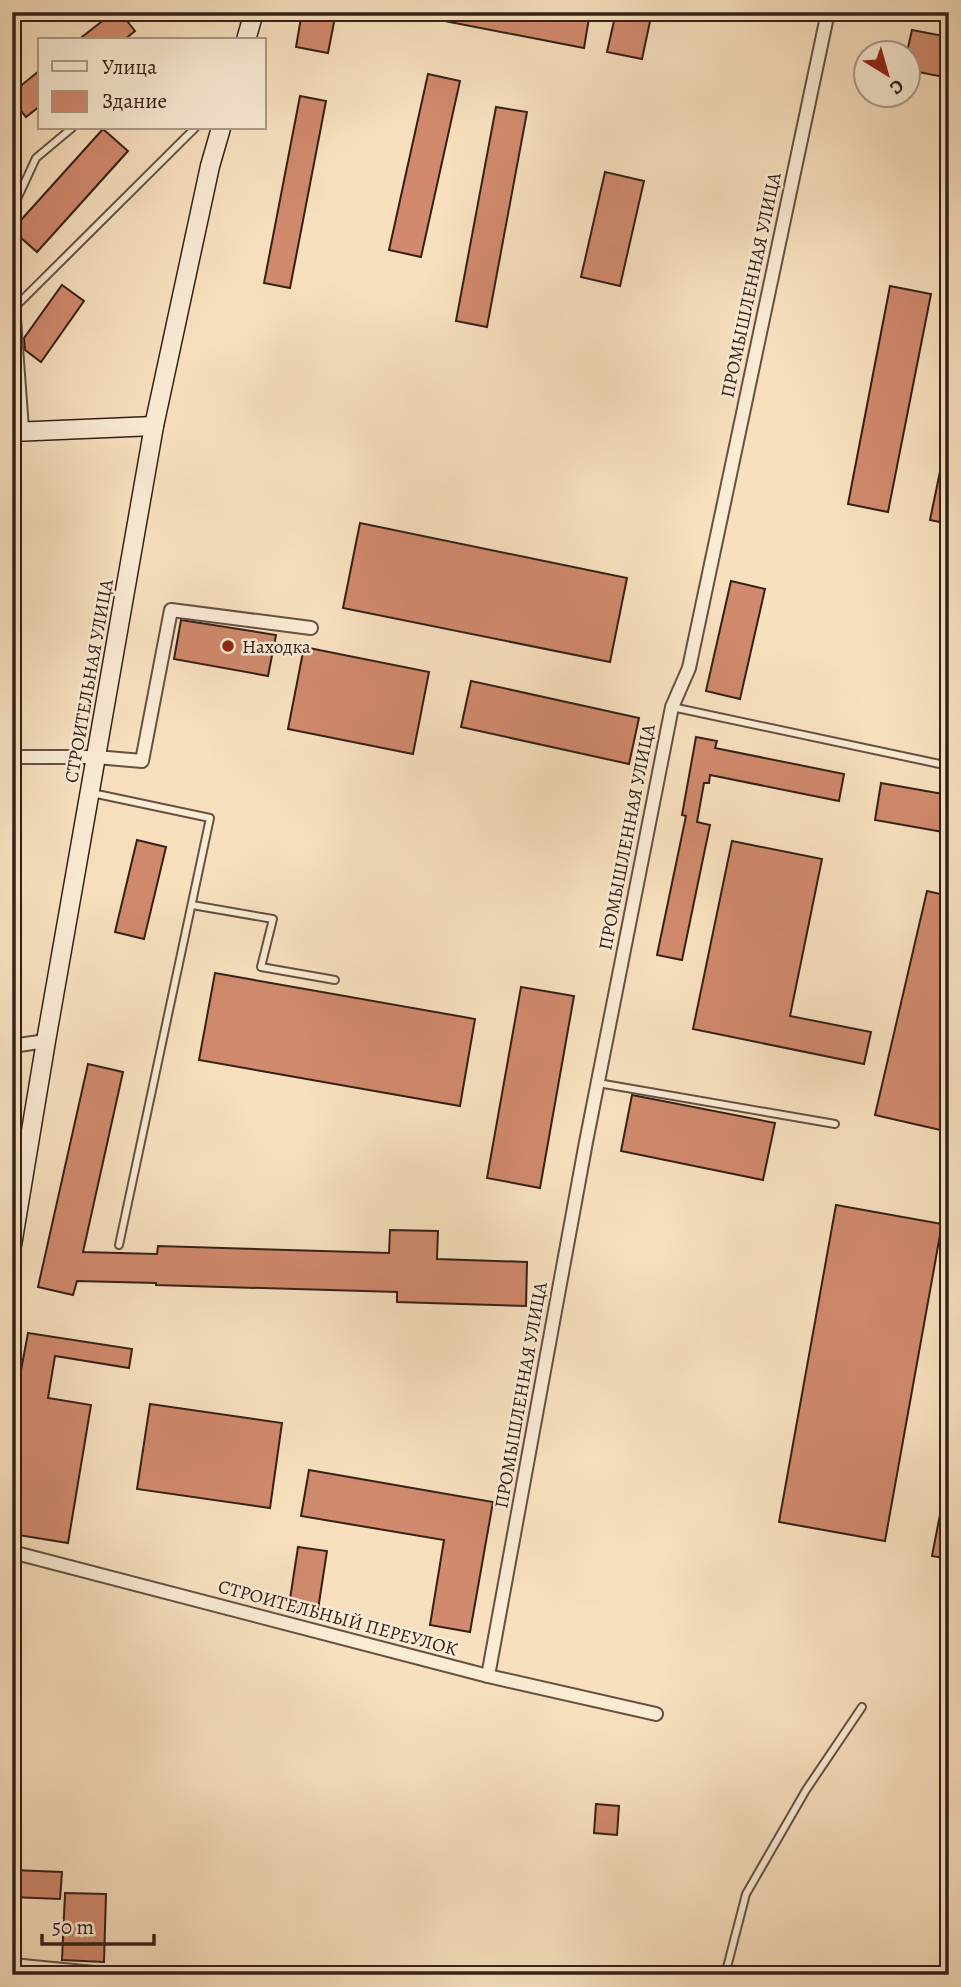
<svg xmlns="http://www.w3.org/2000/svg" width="961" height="1987" font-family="Alegreya,serif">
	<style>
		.building { fill: #d18a6d; stroke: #342018; stroke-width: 2 }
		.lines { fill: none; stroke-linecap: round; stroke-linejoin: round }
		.lane-casing { stroke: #655042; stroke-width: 10 }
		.street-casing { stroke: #655042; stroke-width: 16 }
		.secondary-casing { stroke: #342018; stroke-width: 21 }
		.lane { stroke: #faebd5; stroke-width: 6 }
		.street { stroke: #faebd5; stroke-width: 12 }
		.secondary { stroke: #faebd5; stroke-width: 18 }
		.poi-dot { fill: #8f2418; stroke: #faebd5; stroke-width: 2.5 }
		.labels { text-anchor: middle; stroke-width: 5; stroke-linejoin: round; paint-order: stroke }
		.street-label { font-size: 19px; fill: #342018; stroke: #faebd5 }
		.poi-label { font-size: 19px; fill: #342018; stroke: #faebd5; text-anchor: start }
	</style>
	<rect width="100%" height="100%" fill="#f8e0bf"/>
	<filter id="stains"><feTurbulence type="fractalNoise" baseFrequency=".00286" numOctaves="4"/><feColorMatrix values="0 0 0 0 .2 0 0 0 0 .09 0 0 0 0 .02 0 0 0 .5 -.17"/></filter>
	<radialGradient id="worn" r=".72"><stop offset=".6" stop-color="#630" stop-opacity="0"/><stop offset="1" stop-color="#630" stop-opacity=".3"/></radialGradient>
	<g class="building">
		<polygon points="114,12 120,12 135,31 124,40 78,40"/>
		<polygon points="302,12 336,12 328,53 296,47"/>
		<polygon points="430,12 590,12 584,48 429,18"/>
		<polygon points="616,12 652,12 642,59 607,52"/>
		<polygon points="912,30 949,37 949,78 908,70 907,52"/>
		<polygon points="40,70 40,106 26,117 12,99 12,93"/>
		<polygon points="428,74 460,81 421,257 389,250"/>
		<polygon points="300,96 326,101 290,288 264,283"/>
		<polygon points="496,107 527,112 487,327 456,321"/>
		<polygon points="103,129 128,151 37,252 12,230"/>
		<polygon points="605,172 644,181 620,286 581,277"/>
		<polygon points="62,285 84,301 41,362 25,350 24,338"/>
		<polygon points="890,286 931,294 888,512 848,504"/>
		<polygon points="943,457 949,457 949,524 930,520"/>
		<polygon points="360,523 627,578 610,662 343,608"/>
		<polygon points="731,581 765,589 740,699 706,691"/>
		<polygon points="181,620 276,635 268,676 174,659"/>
		<polygon points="304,647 429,672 413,754 288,729"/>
		<polygon points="471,681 639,718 629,764 461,727"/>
		<polygon points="696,737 717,741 715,748 844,774 839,801 710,775 709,783 704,783 697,822 710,825 682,960 657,955 686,816 682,815"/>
		<polygon points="881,783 949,795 949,833 875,820"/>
		<polygon points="137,840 166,847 144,939 115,932"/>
		<polygon points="732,841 822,859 790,1016 871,1032 864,1064 693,1029"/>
		<polygon points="927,891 949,896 949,1132 875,1115"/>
		<polygon points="215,973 475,1019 460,1106 199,1060"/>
		<polygon points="521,987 574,996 540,1188 487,1178"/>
		<polygon points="88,1064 123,1072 83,1252 157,1254 158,1246 389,1253 390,1230 438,1231 437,1259 527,1262 526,1306 397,1302 397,1292 156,1285 156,1283 77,1281 73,1295 38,1287"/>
		<polygon points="632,1095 775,1123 763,1180 621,1151"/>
		<polygon points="836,1205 942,1224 885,1541 779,1522"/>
		<polygon points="28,1333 132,1349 129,1368 55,1356 48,1398 91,1405 68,1543 12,1534 12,1418"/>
		<polygon points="150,1404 282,1423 270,1508 137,1489"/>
		<polygon points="309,1470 493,1502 470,1632 430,1625 444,1540 301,1516"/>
		<polygon points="943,1499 949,1499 949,1559 932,1556"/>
		<polygon points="298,1547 327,1551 317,1616 288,1612"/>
		<polygon points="596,1804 619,1806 617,1835 594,1833"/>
		<polygon points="12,1870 62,1872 60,1899 12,1897"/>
		<polygon points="65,1893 106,1894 104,1962 62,1960"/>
	</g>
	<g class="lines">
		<defs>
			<g id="lane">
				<polyline points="12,210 36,158 72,128"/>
				<polyline points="12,280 16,306"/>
				<polyline points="25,429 16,306 195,128"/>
				<polyline points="672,707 949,766"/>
				<polyline points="92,793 210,818 119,1245"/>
				<polyline points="192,905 273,919 261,967 335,980"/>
				<polyline points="598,1083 835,1124"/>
				<polyline points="725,1975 746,1894 806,1790 862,1707"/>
			</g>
			<g id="street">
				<polyline points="12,757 96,757 142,761 171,610 311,628"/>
				<polyline points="12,1046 46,1041"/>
				<polyline points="12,1552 488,1676 656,1714"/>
				<polyline points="488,1676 586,1142 672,707 689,668 828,12"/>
				<polyline points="12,1965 115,1975"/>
			</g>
			<g id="secondary">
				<polyline points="246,40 254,12"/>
				<polyline points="12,432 154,426"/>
				<polyline points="12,1245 46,1041 154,426 210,166 221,128"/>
			</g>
		</defs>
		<use href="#lane" class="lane-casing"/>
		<use href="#street" class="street-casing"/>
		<use href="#secondary" class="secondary-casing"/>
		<use href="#lane" class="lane"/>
		<use href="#street" class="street"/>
		<use href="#secondary" class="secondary"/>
	</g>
	<circle class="poi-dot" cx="228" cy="646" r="7"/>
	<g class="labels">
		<g class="street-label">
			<text transform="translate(750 285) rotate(-78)" y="7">ПРОМЫШЛЕННАЯ УЛИЦА</text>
			<text transform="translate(88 681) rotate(-80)" y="7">СТРОИТЕЛЬНАЯ УЛИЦА</text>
			<text transform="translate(626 837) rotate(-79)" y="7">ПРОМЫШЛЕННАЯ УЛИЦА</text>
			<text transform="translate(520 1395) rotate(-80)" y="7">ПРОМЫШЛЕННАЯ УЛИЦА</text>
			<text transform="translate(338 1617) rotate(15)" y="7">СТРОИТЕЛЬНЫЙ ПЕРЕУЛОК</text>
		</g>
		<g class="poi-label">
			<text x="242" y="653">Находка</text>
		</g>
	</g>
	<rect width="961" height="1987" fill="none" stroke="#f8e0bf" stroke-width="42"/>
	<rect x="14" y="14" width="933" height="1959" fill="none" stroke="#342018" stroke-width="3.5"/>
	<rect x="21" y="21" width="919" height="1945" fill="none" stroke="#342018" stroke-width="2"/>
	<rect x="38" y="38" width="228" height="91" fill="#faebd5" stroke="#ab9a89" stroke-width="2"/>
	<rect x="52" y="61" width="35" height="10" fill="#faebd5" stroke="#ab9a89" stroke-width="2"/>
	<text x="102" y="74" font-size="21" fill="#342018">Улица</text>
	<rect x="52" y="91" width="35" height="21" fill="#d18a6d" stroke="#ab9a89" stroke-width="2"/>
	<text x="102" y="108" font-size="21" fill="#342018">Здание</text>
	<g transform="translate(887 74) rotate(143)"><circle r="33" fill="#faebd5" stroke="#ab9a89" stroke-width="2"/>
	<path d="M0-5L12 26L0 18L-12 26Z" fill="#8f2418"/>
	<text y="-10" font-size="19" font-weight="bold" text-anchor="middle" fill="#342018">С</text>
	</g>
	<path d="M42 1934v10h112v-10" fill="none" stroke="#342018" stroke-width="3.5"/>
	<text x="52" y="1934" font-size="21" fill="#342018" stroke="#faebd5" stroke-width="5" paint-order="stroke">50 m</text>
	<rect width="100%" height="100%" filter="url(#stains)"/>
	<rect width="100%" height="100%" fill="url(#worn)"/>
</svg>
